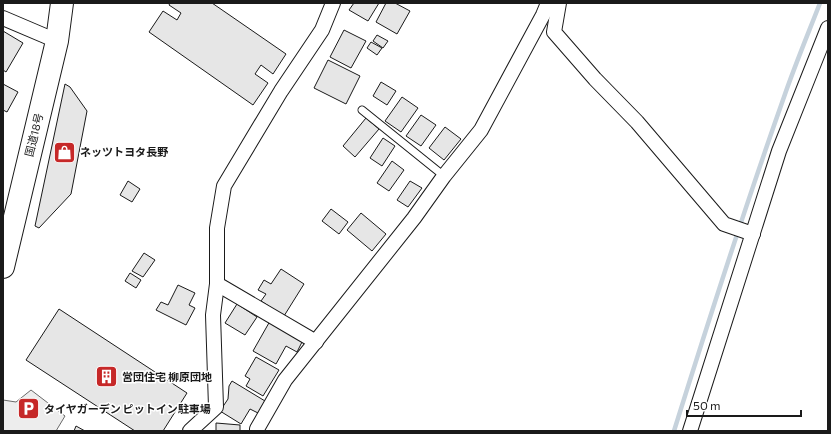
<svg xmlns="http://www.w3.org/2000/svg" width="831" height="434" font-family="Commissioner,'Noto Sans JP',sans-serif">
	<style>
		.parking { fill: #ededed; stroke: #6a6a6a }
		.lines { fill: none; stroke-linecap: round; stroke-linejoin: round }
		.stream { stroke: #c6d2dc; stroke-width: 4.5 }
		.building { fill: #e6e6e6; stroke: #1a1a1a }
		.service-casing { stroke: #1a1a1a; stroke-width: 9 }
		.minor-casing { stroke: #1a1a1a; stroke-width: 16 }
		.trunk-casing { stroke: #1a1a1a; stroke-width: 24 }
		.service { stroke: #fff; stroke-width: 7 }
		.minor { stroke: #fff; stroke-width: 14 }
		.trunk { stroke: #fff; stroke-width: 22 }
		.labels { text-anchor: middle; stroke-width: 3; stroke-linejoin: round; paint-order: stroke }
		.street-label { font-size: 11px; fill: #1a1a1a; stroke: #fff }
		.poi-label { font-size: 11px; font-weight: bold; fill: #1a1a1a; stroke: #fff; text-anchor: start }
	</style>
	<rect width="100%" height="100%" fill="#fff"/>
	<polygon class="parking" points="31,390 65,416 56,431 3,431 3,400 16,402"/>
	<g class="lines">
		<path class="stream" d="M674,431C709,319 745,207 784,97C795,65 808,34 820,3"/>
	</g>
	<g class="building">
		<polygon points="170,3 212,3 286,54 273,74 261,65 255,74 268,83 253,105 149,32 163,11 177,20 181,13 169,5"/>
		<polygon points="354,3 379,3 368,21 349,10"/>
		<polygon points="386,3 395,3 410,11 397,34 376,22"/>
		<polygon points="344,30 366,41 351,68 330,57"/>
		<polygon points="3,31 23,43 6,72 3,70"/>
		<polygon points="377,35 388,41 383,48 373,41"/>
		<polygon points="371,42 382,48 377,55 367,48"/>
		<polygon points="328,60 360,76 346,104 314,88"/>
		<polygon points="381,82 396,91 387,105 373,96"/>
		<polygon points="3,84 18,92 7,112 3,110"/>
		<polygon points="65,84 70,87 87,111 71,194 39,228 35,226"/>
		<polygon points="402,97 418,108 401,132 385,121"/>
		<polygon points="421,115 436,125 421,146 406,136"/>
		<polygon points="366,118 379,129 355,157 343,146"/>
		<polygon points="445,127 461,139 444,160 429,148"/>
		<polygon points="383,138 395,146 382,166 370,158"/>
		<polygon points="392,161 404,170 389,191 377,183"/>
		<polygon points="128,181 140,189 132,202 120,195"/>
		<polygon points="410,181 422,188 408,207 397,200"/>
		<polygon points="331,209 348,222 339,234 322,221"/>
		<polygon points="361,213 386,234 372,251 347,230"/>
		<polygon points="144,253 155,260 143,277 132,271"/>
		<polygon points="281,269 304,284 284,316 261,301 266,294 258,290 264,280 271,284"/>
		<polygon points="130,273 141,280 136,288 125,281"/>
		<polygon points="178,285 195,293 189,305 195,308 186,325 156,310 161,302 168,305"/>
		<polygon points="237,304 257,317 245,335 225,323"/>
		<polygon points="59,309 187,393 163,431 135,431 26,360"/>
		<polygon points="270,321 303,340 297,352 286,346 276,364 253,351"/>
		<polygon points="256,357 279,370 263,396 246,386 250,379 245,376"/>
		<polygon points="232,381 265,401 258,413 250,409 241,424 220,411 228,399 229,386"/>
		<polygon points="216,423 240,425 240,431 216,431"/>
		<polygon points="76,426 85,431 74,431"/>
	</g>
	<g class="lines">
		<defs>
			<polyline id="service" points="362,110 444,176"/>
			<g id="minor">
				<polyline points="559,3 554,32 595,79 637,122 724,224 753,234"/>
				<polyline points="3,18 57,41"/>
				<polyline points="217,284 316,342"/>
				<polyline points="190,431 216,407 213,315 217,284 217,228 224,186 281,91 322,30 333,3"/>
				<polyline points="257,431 257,429 285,380 414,218 444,176 481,130 543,15 548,3"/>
				<polyline points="690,431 779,151 828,28"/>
			</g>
			<polyline id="trunk" points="3,267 57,41 62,3"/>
		</defs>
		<use href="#service" class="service-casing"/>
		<use href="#minor" class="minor-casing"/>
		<use href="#trunk" class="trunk-casing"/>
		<use href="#service" class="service"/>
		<use href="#minor" class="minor"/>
		<use href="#trunk" class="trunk"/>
	</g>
	<defs>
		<symbol id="shop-square" viewBox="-11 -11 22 22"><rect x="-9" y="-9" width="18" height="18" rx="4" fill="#c62828" stroke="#fff"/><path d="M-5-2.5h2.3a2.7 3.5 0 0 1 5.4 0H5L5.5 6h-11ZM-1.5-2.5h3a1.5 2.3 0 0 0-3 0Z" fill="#fff"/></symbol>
		<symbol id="building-square" viewBox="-11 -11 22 22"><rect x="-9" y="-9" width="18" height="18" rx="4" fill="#c62828" stroke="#fff"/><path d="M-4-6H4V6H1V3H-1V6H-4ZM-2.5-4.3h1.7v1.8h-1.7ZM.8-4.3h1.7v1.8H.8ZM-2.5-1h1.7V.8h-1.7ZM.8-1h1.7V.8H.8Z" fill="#fff"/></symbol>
		<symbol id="parking-square" viewBox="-11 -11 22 22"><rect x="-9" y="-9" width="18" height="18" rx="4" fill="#c62828" stroke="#fff"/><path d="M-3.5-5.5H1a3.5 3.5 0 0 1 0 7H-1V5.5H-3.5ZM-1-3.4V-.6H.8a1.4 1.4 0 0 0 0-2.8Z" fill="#fff"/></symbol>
	</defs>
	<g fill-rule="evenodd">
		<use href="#shop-square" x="52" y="140" width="25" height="25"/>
		<use href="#building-square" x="94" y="364" width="25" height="25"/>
		<use href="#parking-square" x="16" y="396" width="25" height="25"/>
	</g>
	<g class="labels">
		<g class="street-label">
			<text transform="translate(34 135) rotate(-76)" y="4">国道18号</text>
		</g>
		<g class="poi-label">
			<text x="80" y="156">ネッツトヨタ長野</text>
			<text x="122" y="381">営団住宅 柳原団地</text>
			<text x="44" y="413">タイヤガーデン ピットイン駐車場</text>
		</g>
	</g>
	<rect width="831" height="434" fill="none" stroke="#1a1a1a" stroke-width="8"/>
	<path d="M687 410v6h114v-6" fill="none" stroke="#1a1a1a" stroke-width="2"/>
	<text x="693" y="410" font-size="12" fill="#1a1a1a" stroke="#ffffff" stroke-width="3" paint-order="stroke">50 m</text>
</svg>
